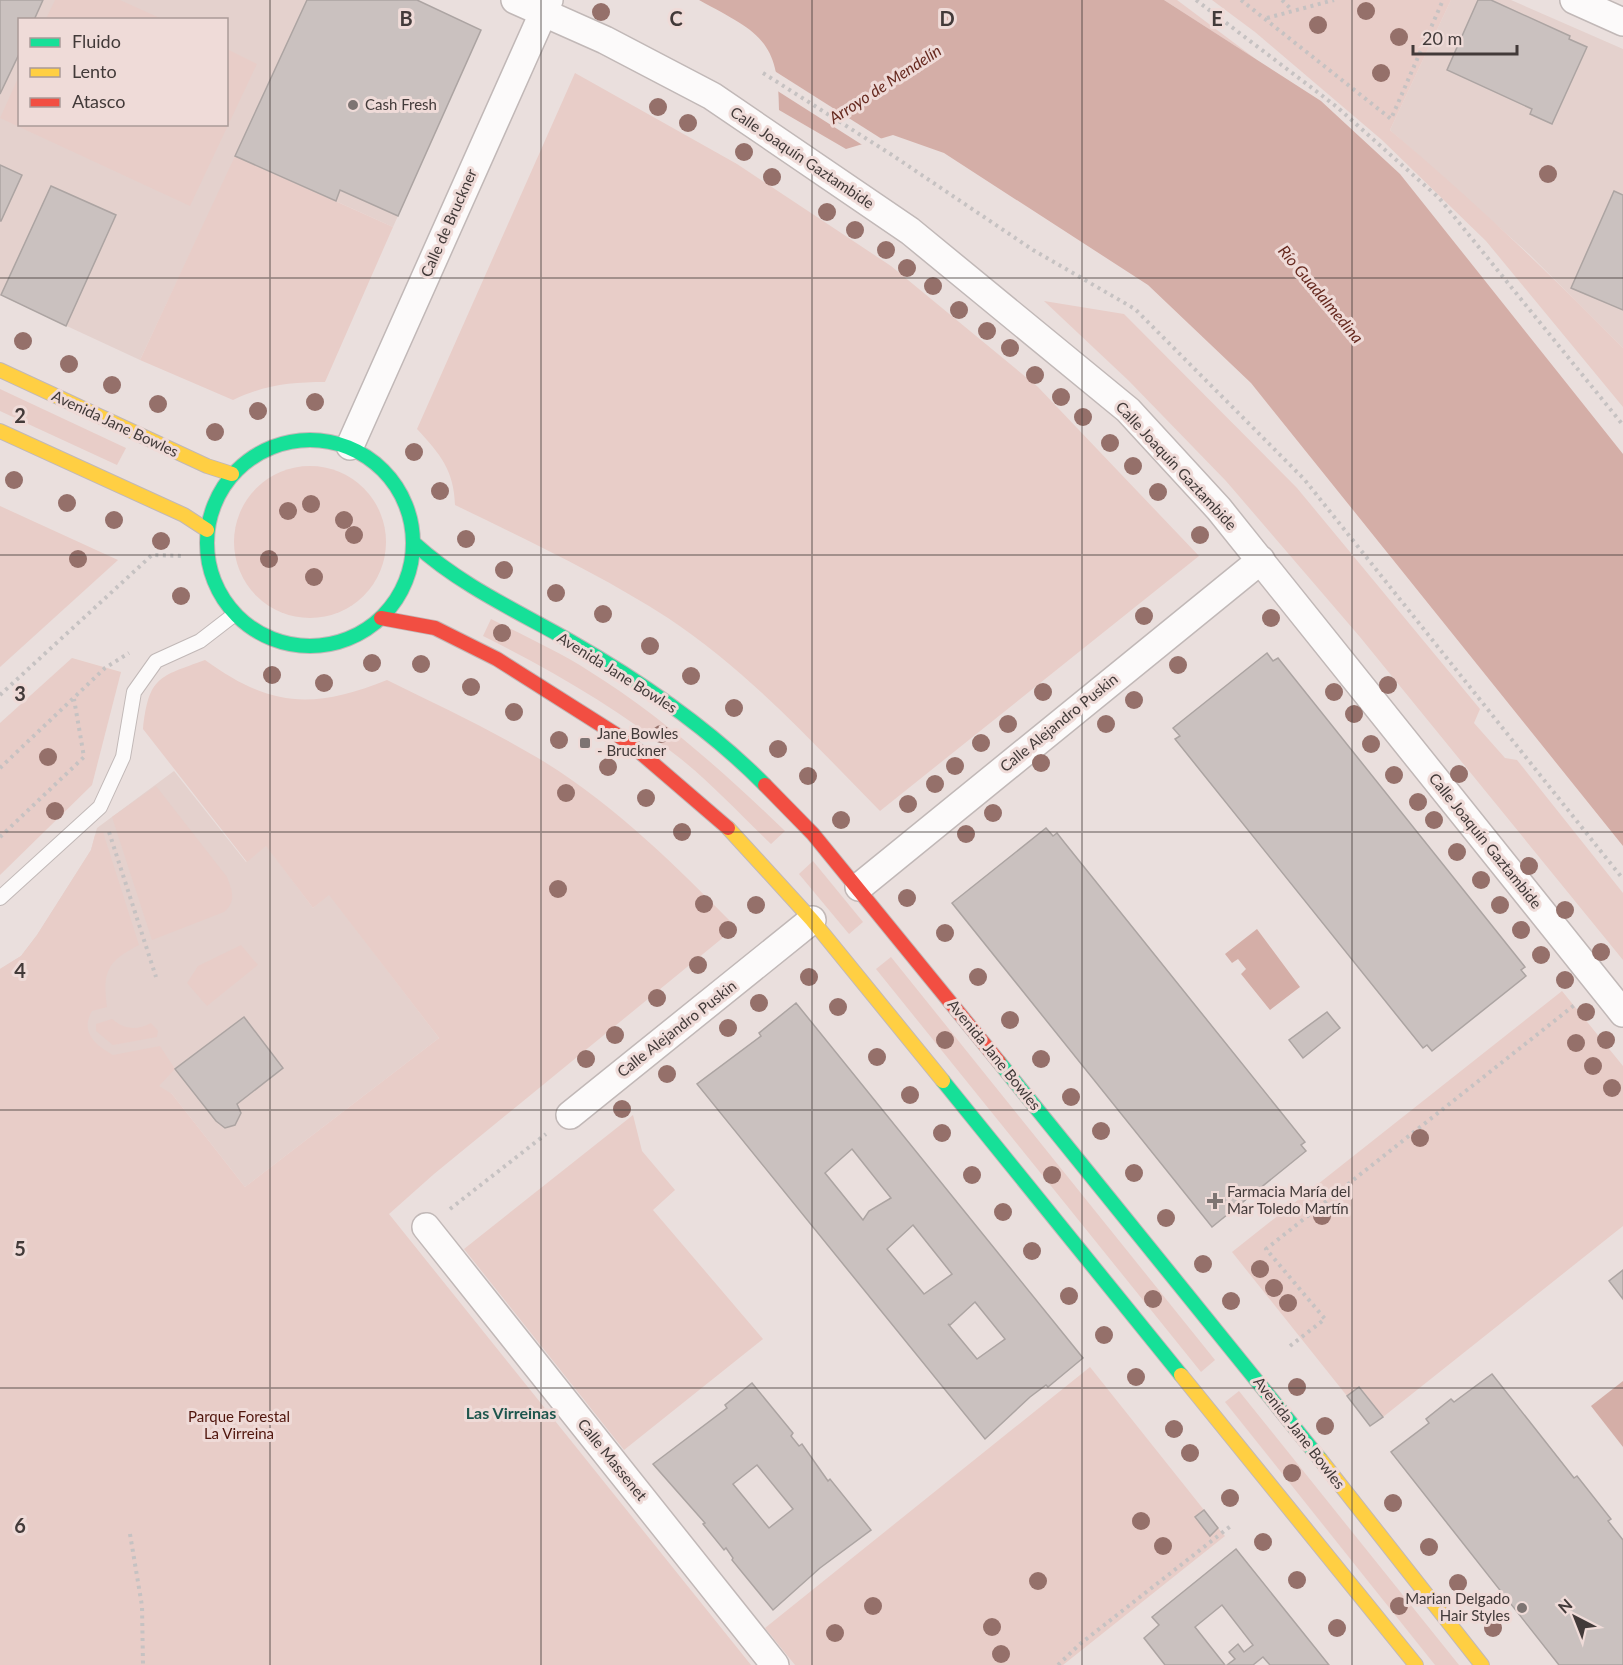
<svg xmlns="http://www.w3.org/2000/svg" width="1623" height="1665" font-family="Lato,sans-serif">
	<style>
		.built { fill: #e4d1cd; fill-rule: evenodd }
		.green { fill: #e8cdc8 }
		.water { fill: #d4aea7 }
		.pier { fill: #eadfdd }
		.building { fill: #cac1bf; stroke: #aca4a2; stroke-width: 1.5; fill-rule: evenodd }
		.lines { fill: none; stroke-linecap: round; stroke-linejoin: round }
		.lane-casing { stroke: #c1b8b7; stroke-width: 16 }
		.street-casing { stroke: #c1b8b7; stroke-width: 30 }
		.fast-casing { stroke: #c1b8b7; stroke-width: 16 }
		.slow-casing { stroke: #c1b8b7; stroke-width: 16 }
		.jam-casing { stroke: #c1b8b7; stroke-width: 16 }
		.path { stroke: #c6c2c2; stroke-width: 4; stroke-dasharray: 3 4.5; stroke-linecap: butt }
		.lane { stroke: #fcfafa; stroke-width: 14 }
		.street { stroke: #fcfafa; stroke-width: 27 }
		.fast { stroke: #16e098; stroke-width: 14 }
		.slow { stroke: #ffcf43; stroke-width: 14 }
		.jam { stroke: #f24e42; stroke-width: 14 }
		.tree { fill: #95706a }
		.grid { fill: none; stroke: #423a39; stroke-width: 1.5; stroke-opacity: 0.55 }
		.poi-dot { fill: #7d7472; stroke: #efdbd8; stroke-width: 2 }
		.labels { text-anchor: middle; stroke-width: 6; stroke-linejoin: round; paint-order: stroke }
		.poi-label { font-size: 15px; fill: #423a39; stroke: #efdbd8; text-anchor: start }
		.street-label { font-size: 15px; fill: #423a39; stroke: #efdbd8 }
		.park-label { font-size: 15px; fill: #50150c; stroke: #efdbd8 }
		.water-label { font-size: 16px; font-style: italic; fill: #66291f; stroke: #efdbd8 }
		.neighbourhood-label { font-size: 16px; font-weight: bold; fill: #1e564d; stroke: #efdbd8 }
		.grid-label { font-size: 20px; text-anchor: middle; font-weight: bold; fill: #423a39; stroke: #efdbd8; stroke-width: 6; stroke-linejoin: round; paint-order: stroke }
	</style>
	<rect width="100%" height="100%" fill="#eadfdd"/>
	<g class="built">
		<path d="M0,0H417L481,30L393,227L236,156L140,360L0,295ZM20,20H226V124H20Z"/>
		<polygon points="1451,0 1511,0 1623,49 1623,348 1529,254 1390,130"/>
		<polygon points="174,771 246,862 266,845 313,908 329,894 439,1038 245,1187 172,1094 98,1065 0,969 21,956 37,935 91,850 97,828"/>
	</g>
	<g class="green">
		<polygon points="55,0 120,0 162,19 46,19"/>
		<polygon points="1164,0 1177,0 1257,60"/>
		<path d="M1212,0H1451L1390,130C1472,199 1548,272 1623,348V407L1486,241L1382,140L1255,32Z"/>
		<polygon points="227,49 257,64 190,206 0,118 19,76 20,124 226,124"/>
		<path d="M575,73L737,164L891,266L1038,387L1199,556L880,811C813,743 748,671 668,618C600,574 527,540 455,505C454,470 440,454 417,429Z"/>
		<path d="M235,156L393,227L325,382C291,382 264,385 233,400L140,360Z"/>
		<polygon points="1044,301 1124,314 1297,488 1480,709 1474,723 1505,758 1517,760 1623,893 1623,960 1360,637 1226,481 1129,381"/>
		<polygon points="0,389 126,448 117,465 0,411"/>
		<circle cx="310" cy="542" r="76"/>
		<polygon points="0,506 118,560 0,667"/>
		<path d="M491,619C524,636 558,651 589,671C661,716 724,772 785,831L771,844C742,816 713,785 681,759C620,710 553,671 483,636Z"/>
		<polygon points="72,658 121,672 92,785 0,875 0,723"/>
		<path d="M205,660C270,707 312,710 387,680C438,705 489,729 538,758C613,803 675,865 736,927L434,1174L389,1214L751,1665H0V969L21,956L37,935L91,850L95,835L103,832L139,945C108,961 102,971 107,1007L92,1011C80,1032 95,1045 113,1055L160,1046L175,1069L159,1086L172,1094L245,1187L439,1038L329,895L313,908L266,846L247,862L143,729C149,676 159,677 205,660Z"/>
		<path d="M156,786L227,877C232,891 237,901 224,912L152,940L112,817Z"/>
		<polygon points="813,861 863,922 849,934 799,874"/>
		<polygon points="241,945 258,965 207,1006 187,983 198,966"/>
		<polygon points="891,957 1215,1360 1201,1372 876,969"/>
		<polygon points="1562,991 1623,1066 1623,1226 1383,1417 1360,1387 1347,1396 1232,1252"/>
		<path d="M112,1019C124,1029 136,1031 151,1023L158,1031L157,1037L113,1045L96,1031V1024Z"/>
		<polygon points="633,1115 642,1151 675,1190 653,1210 763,1339 624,1450 464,1249"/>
		<polygon points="1090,1367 1204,1510 1210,1535 1218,1528 1225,1536 1063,1665 795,1665 765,1628"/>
		<polygon points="1239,1391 1459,1665 1435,1665 1225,1402"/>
	</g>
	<g class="water">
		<path d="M699,0H1164L1321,101L1400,174L1623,454V846L1251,383L1148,285L944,153L893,135L846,149L779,110C779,38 757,32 699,0Z"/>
		<polygon points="1257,929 1300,987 1270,1010 1241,974 1246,969 1238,959 1232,963 1225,954"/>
		<polygon points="1623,1381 1623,1447 1591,1406"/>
	</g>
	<polygon class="pier" points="773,70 885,141 864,146 776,90"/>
	<g class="building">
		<polygon points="0,0 43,0 34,20 20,20 20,52 0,94"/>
		<polygon points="307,0 417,0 481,30 398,216 340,190 336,201 235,156"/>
		<polygon points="1478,0 1491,0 1570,36 1569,39 1587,47 1552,124 1530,114 1532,109 1447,70"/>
		<polygon points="0,165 22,175 1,221 0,221"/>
		<polygon points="51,186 116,215 66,326 1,295"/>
		<polygon points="1614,191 1623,195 1623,310 1571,288"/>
		<polygon points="1267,653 1273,661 1278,658 1525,967 1521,970 1526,976 1432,1051 1427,1045 1423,1048 1175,739 1180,736 1173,728"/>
		<polygon points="1046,828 1053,836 1057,833 1064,842 1305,1142 1301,1145 1306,1151 1212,1227 952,903"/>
		<path d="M796,1003L1083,1358L1048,1387L1046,1385L1030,1397L985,1439L697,1084L761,1036L759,1033ZM852,1149L891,1198L869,1211L863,1220L825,1173ZM913,1225L952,1274L924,1294L887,1249ZM975,1302L1005,1339L977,1359L948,1324L950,1325Z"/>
		<polygon points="1327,1012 1340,1028 1303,1058 1289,1040"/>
		<polygon points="244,1017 283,1068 237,1104 241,1113 235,1125 225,1128 216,1121 175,1069"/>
		<polygon points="1623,1270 1623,1299 1609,1281"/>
		<polygon points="1492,1374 1574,1478 1577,1476 1611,1519 1608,1521 1623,1540 1623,1665 1559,1665 1391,1452 1429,1423 1426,1419 1451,1399 1454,1402"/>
		<path d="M752,1383L793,1433L791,1436L799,1446L802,1444L828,1481L830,1479L871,1530L820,1568L773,1610L732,1560L733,1558L726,1548L724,1550L703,1524L705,1523L653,1464L727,1408L725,1405ZM757,1465L793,1509L769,1528L733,1484Z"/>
		<polygon points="1359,1387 1383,1417 1370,1426 1347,1396"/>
		<polygon points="1204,1510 1218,1528 1210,1536 1195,1517"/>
		<polygon points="1236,1549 1248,1564 1329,1665 1270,1665 1263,1657 1253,1665 1227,1665 1235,1659 1229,1652 1238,1644 1244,1652 1253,1645 1222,1605 1195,1627 1225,1665 1165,1665 1144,1638 1159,1625 1152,1617"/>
	</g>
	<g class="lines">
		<defs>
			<polyline id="lane" points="0,898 100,807 123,757 134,692 156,661 200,641 235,614"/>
			<g id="street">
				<polyline points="515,0 605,40 712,96 910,231 1128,410 1219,509 1623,1013"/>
				<polyline points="1574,0 1623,22"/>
				<polyline points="350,446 549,0"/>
				<polyline points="859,887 1261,560"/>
				<polyline points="570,1115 812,920"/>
				<polyline points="426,1227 775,1665"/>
			</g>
			<g id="fast">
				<circle cx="310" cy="543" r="103"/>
				<path d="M415,544C460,585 517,611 570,641C640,681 708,727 765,785"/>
				<polyline points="999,1062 1320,1459"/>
				<polyline points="943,1081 1181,1375"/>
			</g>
			<g id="slow">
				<polyline points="0,370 207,466 232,474"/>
				<polyline points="0,431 184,515 207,530"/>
				<polyline points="728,828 812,920 943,1081"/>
				<polyline points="1181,1375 1416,1665"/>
				<polyline points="1320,1459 1482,1665"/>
			</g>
			<g id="jam">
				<polyline points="381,618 435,628 497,659 628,742 728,828"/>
				<polyline points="765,785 813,834 999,1062"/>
			</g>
		</defs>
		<use href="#lane" class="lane-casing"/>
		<use href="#street" class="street-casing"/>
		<use href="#fast" class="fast-casing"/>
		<use href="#slow" class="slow-casing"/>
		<use href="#jam" class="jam-casing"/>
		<g class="path">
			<polyline points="1196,0 1337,107 1439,198 1623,425"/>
			<polyline points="1241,0 1391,119 1443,0"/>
			<polyline points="1282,0 1292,10"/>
			<polyline points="1267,18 1334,0"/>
			<polyline points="763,73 892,155 1033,250 1135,309 1304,479 1623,879"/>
			<polyline points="0,695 152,555 182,556"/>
			<polyline points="0,768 105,668 129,653"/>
			<polyline points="109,832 156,977"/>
			<polyline points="0,837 84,757 74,699"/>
			<polyline points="450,1209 546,1134"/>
			<polyline points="1290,1346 1325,1319 1266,1249 1577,1003"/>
			<polyline points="130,1534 142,1606 143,1665"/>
			<polyline points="1058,1665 1080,1644 1232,1525"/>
		</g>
		<use href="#lane" class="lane"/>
		<use href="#street" class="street"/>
		<use href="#fast" class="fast"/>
		<use href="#slow" class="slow"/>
		<use href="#jam" class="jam"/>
	</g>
	<g class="tree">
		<circle cx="1366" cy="11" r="9"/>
		<circle cx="601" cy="12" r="9"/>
		<circle cx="1318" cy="25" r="9"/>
		<circle cx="1399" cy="37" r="9"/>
		<circle cx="1381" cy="73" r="9"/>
		<circle cx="658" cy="107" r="9"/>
		<circle cx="688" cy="123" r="9"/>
		<circle cx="744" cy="152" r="9"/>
		<circle cx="1548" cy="174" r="9"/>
		<circle cx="772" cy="177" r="9"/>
		<circle cx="827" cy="212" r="9"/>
		<circle cx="855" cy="230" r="9"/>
		<circle cx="886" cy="250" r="9"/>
		<circle cx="907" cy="268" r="9"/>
		<circle cx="933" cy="286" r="9"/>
		<circle cx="959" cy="310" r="9"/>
		<circle cx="987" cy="331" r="9"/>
		<circle cx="23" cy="341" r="9"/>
		<circle cx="1010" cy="348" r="9"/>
		<circle cx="69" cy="364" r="9"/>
		<circle cx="1035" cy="375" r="9"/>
		<circle cx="112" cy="385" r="9"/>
		<circle cx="1061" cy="397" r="9"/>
		<circle cx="315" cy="402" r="9"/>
		<circle cx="158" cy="404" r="9"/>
		<circle cx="258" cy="411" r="9"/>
		<circle cx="1083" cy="417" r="9"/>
		<circle cx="215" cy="432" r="9"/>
		<circle cx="1110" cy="443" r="9"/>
		<circle cx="414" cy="452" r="9"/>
		<circle cx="1133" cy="466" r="9"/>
		<circle cx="14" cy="480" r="9"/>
		<circle cx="440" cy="491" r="9"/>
		<circle cx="1158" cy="492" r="9"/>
		<circle cx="67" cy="503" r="9"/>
		<circle cx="311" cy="504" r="9"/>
		<circle cx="288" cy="511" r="9"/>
		<circle cx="114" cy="520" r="9"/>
		<circle cx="344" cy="520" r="9"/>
		<circle cx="354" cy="535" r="9"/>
		<circle cx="1200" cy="535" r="9"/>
		<circle cx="466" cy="539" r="9"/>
		<circle cx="161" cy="541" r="9"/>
		<circle cx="78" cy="559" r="9"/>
		<circle cx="269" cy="559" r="9"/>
		<circle cx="504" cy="570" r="9"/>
		<circle cx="314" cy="577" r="9"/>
		<circle cx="556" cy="593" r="9"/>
		<circle cx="181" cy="596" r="9"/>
		<circle cx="603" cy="614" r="9"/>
		<circle cx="1144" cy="616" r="9"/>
		<circle cx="1271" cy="618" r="9"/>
		<circle cx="502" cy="633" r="9"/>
		<circle cx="650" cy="646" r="9"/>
		<circle cx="372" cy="663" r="9"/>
		<circle cx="421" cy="664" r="9"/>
		<circle cx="1178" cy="665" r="9"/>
		<circle cx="272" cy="675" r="9"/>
		<circle cx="691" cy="676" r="9"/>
		<circle cx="324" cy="683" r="9"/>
		<circle cx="1388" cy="685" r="9"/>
		<circle cx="471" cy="687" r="9"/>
		<circle cx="1043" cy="692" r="9"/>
		<circle cx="1334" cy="692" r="9"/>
		<circle cx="1134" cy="700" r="9"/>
		<circle cx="734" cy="708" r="9"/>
		<circle cx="514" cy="712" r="9"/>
		<circle cx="1354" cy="714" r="9"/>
		<circle cx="1008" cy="724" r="9"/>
		<circle cx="1106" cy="724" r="9"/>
		<circle cx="661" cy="734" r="9"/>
		<circle cx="559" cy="740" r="9"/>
		<circle cx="981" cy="743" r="9"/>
		<circle cx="1371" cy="744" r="9"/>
		<circle cx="778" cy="749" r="9"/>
		<circle cx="48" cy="757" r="9"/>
		<circle cx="1041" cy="763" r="9"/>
		<circle cx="955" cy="766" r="9"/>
		<circle cx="608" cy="767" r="9"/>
		<circle cx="1459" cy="774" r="9"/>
		<circle cx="1394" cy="775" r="9"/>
		<circle cx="808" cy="776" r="9"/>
		<circle cx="935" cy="784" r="9"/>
		<circle cx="566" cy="793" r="9"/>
		<circle cx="646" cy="798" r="9"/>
		<circle cx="1418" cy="802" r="9"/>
		<circle cx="908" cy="804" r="9"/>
		<circle cx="55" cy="811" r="9"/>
		<circle cx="993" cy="813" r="9"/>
		<circle cx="841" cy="820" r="9"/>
		<circle cx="1434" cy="820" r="9"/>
		<circle cx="682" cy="832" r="9"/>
		<circle cx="966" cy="834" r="9"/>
		<circle cx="1457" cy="852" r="9"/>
		<circle cx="1529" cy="866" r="9"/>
		<circle cx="1481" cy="880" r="9"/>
		<circle cx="558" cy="889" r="9"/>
		<circle cx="907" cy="898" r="9"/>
		<circle cx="704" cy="904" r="9"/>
		<circle cx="756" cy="905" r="9"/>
		<circle cx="1500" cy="905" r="9"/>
		<circle cx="1565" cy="910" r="9"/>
		<circle cx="728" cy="930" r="9"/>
		<circle cx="1521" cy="930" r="9"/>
		<circle cx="945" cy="933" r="9"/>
		<circle cx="1601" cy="952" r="9"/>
		<circle cx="1541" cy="955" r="9"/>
		<circle cx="698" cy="965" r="9"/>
		<circle cx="809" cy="977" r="9"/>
		<circle cx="978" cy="977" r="9"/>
		<circle cx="1565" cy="980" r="9"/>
		<circle cx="657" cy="998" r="9"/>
		<circle cx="759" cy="1003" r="9"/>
		<circle cx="838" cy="1007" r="9"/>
		<circle cx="1586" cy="1012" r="9"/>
		<circle cx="1010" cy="1020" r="9"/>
		<circle cx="728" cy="1028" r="9"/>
		<circle cx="615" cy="1035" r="9"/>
		<circle cx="945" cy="1040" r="9"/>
		<circle cx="1606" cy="1040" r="9"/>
		<circle cx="1576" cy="1043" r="9"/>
		<circle cx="877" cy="1057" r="9"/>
		<circle cx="586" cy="1059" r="9"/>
		<circle cx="1041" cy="1059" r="9"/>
		<circle cx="1593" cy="1066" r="9"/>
		<circle cx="667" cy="1074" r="9"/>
		<circle cx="1612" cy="1088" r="9"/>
		<circle cx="910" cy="1095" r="9"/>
		<circle cx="1071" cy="1097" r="9"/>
		<circle cx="622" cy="1109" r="9"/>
		<circle cx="1101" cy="1131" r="9"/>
		<circle cx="942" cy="1133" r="9"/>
		<circle cx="1420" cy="1138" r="9"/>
		<circle cx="1134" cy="1173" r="9"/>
		<circle cx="972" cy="1175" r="9"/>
		<circle cx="1052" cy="1175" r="9"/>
		<circle cx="1003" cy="1212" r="9"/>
		<circle cx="1322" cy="1216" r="9"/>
		<circle cx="1166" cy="1218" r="9"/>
		<circle cx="1032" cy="1251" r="9"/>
		<circle cx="1203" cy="1264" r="9"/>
		<circle cx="1260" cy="1269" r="9"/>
		<circle cx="1274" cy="1288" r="9"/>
		<circle cx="1069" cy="1296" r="9"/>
		<circle cx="1153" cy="1299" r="9"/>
		<circle cx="1231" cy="1301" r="9"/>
		<circle cx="1288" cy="1303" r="9"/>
		<circle cx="1104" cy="1335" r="9"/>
		<circle cx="1136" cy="1377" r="9"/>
		<circle cx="1297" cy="1387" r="9"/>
		<circle cx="1325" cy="1426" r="9"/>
		<circle cx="1174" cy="1429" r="9"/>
		<circle cx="1190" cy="1453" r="9"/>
		<circle cx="1292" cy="1473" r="9"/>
		<circle cx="1230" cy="1498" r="9"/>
		<circle cx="1393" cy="1503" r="9"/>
		<circle cx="1141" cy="1521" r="9"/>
		<circle cx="1263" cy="1542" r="9"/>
		<circle cx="1163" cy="1546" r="9"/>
		<circle cx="1429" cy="1547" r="9"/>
		<circle cx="1297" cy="1580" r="9"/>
		<circle cx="1038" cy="1581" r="9"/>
		<circle cx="1458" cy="1583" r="9"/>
		<circle cx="873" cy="1606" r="9"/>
		<circle cx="1399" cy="1606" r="9"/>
		<circle cx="992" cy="1627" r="9"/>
		<circle cx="1337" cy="1628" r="9"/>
		<circle cx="1493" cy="1628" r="9"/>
		<circle cx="835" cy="1633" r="9"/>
		<circle cx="1001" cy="1654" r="9"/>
	</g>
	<path class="grid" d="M270,0V1665M541,0V1665M812,0V1665M1082,0V1665M1352,0V1665M0,278H1623M0,555H1623M0,832H1623M0,1110H1623M0,1388H1623"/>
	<g class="poi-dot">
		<circle cx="353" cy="105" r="6"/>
		<rect x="579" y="737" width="12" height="12" rx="3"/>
		<path d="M1212 1192h6v6h6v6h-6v6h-6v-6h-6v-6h6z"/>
		<circle cx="1522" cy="1608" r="6"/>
	</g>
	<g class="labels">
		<g class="poi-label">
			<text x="365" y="110">Cash Fresh</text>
			<text x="597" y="739">Jane Bowles<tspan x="597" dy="17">- Bruckner</tspan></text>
			<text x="1227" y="1197">Farmacia María del<tspan x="1227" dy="17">Mar Toledo Martín</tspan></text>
			<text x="1510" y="1604" text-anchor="end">Marian Delgado<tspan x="1510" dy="17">Hair Styles</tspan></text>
		</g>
		<g class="street-label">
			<text transform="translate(802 158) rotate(34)" y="5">Calle Joaquín Gaztambide</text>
			<text transform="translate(449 223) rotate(-66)" y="5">Calle de Bruckner</text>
			<text transform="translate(115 424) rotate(25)" y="5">Avenida Jane Bowles</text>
			<text transform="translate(1176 466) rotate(47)" y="5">Calle Joaquín Gaztambide</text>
			<text transform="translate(617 673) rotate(32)" y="5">Avenida Jane Bowles</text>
			<text transform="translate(1059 723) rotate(-39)" y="5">Calle Alejandro Puskin</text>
			<text transform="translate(1485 841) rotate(51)" y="5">Calle Joaquín Gaztambide</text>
			<text transform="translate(677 1029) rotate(-38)" y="5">Calle Alejandro Puskin</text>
			<text transform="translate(994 1055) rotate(51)" y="5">Avenida Jane Bowles</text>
			<text transform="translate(1299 1433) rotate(52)" y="5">Avenida Jane Bowles</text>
			<text transform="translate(612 1460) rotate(51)" y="5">Calle Massenet</text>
		</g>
		<g class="park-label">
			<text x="239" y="1422">Parque Forestal<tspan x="239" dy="17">La Virreina</tspan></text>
		</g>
		<g class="water-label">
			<text transform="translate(885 84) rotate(-33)" y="6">Arroyo de Mendelín</text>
			<text transform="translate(1321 294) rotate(50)" y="6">Río Guadalmedina</text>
		</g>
		<g class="neighbourhood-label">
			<text x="511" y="1419">Las Virreinas</text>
		</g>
	</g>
	<g class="grid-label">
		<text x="406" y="26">B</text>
		<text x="676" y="26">C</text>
		<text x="947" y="26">D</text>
		<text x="1217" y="26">E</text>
		<text x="20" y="423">2</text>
		<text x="20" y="701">3</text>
		<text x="20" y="978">4</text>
		<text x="20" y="1256">5</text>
		<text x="20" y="1533">6</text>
	</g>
	<rect x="18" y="18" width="210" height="108" fill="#efdbd8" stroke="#aa9b98" stroke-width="1.5"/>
	<rect x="30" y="38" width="30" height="9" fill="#16e098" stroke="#aa9b98" stroke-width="1.5"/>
	<text x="72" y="48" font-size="18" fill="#423a39">Fluido</text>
	<rect x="30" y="68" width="30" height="9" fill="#ffcf43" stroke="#aa9b98" stroke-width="1.5"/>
	<text x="72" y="78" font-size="18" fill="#423a39">Lento</text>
	<rect x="30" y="98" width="30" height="9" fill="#f24e42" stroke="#aa9b98" stroke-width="1.5"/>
	<text x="72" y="108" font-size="18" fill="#423a39">Atasco</text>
	<g transform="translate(1575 1617) rotate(318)" stroke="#efdbd8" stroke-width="4.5" paint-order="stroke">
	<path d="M0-4.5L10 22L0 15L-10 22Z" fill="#423a39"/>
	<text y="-9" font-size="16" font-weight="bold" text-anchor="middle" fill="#423a39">N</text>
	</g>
	<path d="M1413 45v9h104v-9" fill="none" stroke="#423a39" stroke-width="3"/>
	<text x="1422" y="45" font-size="18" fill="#423a39" stroke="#efdbd8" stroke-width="4.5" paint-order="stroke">20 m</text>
</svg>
